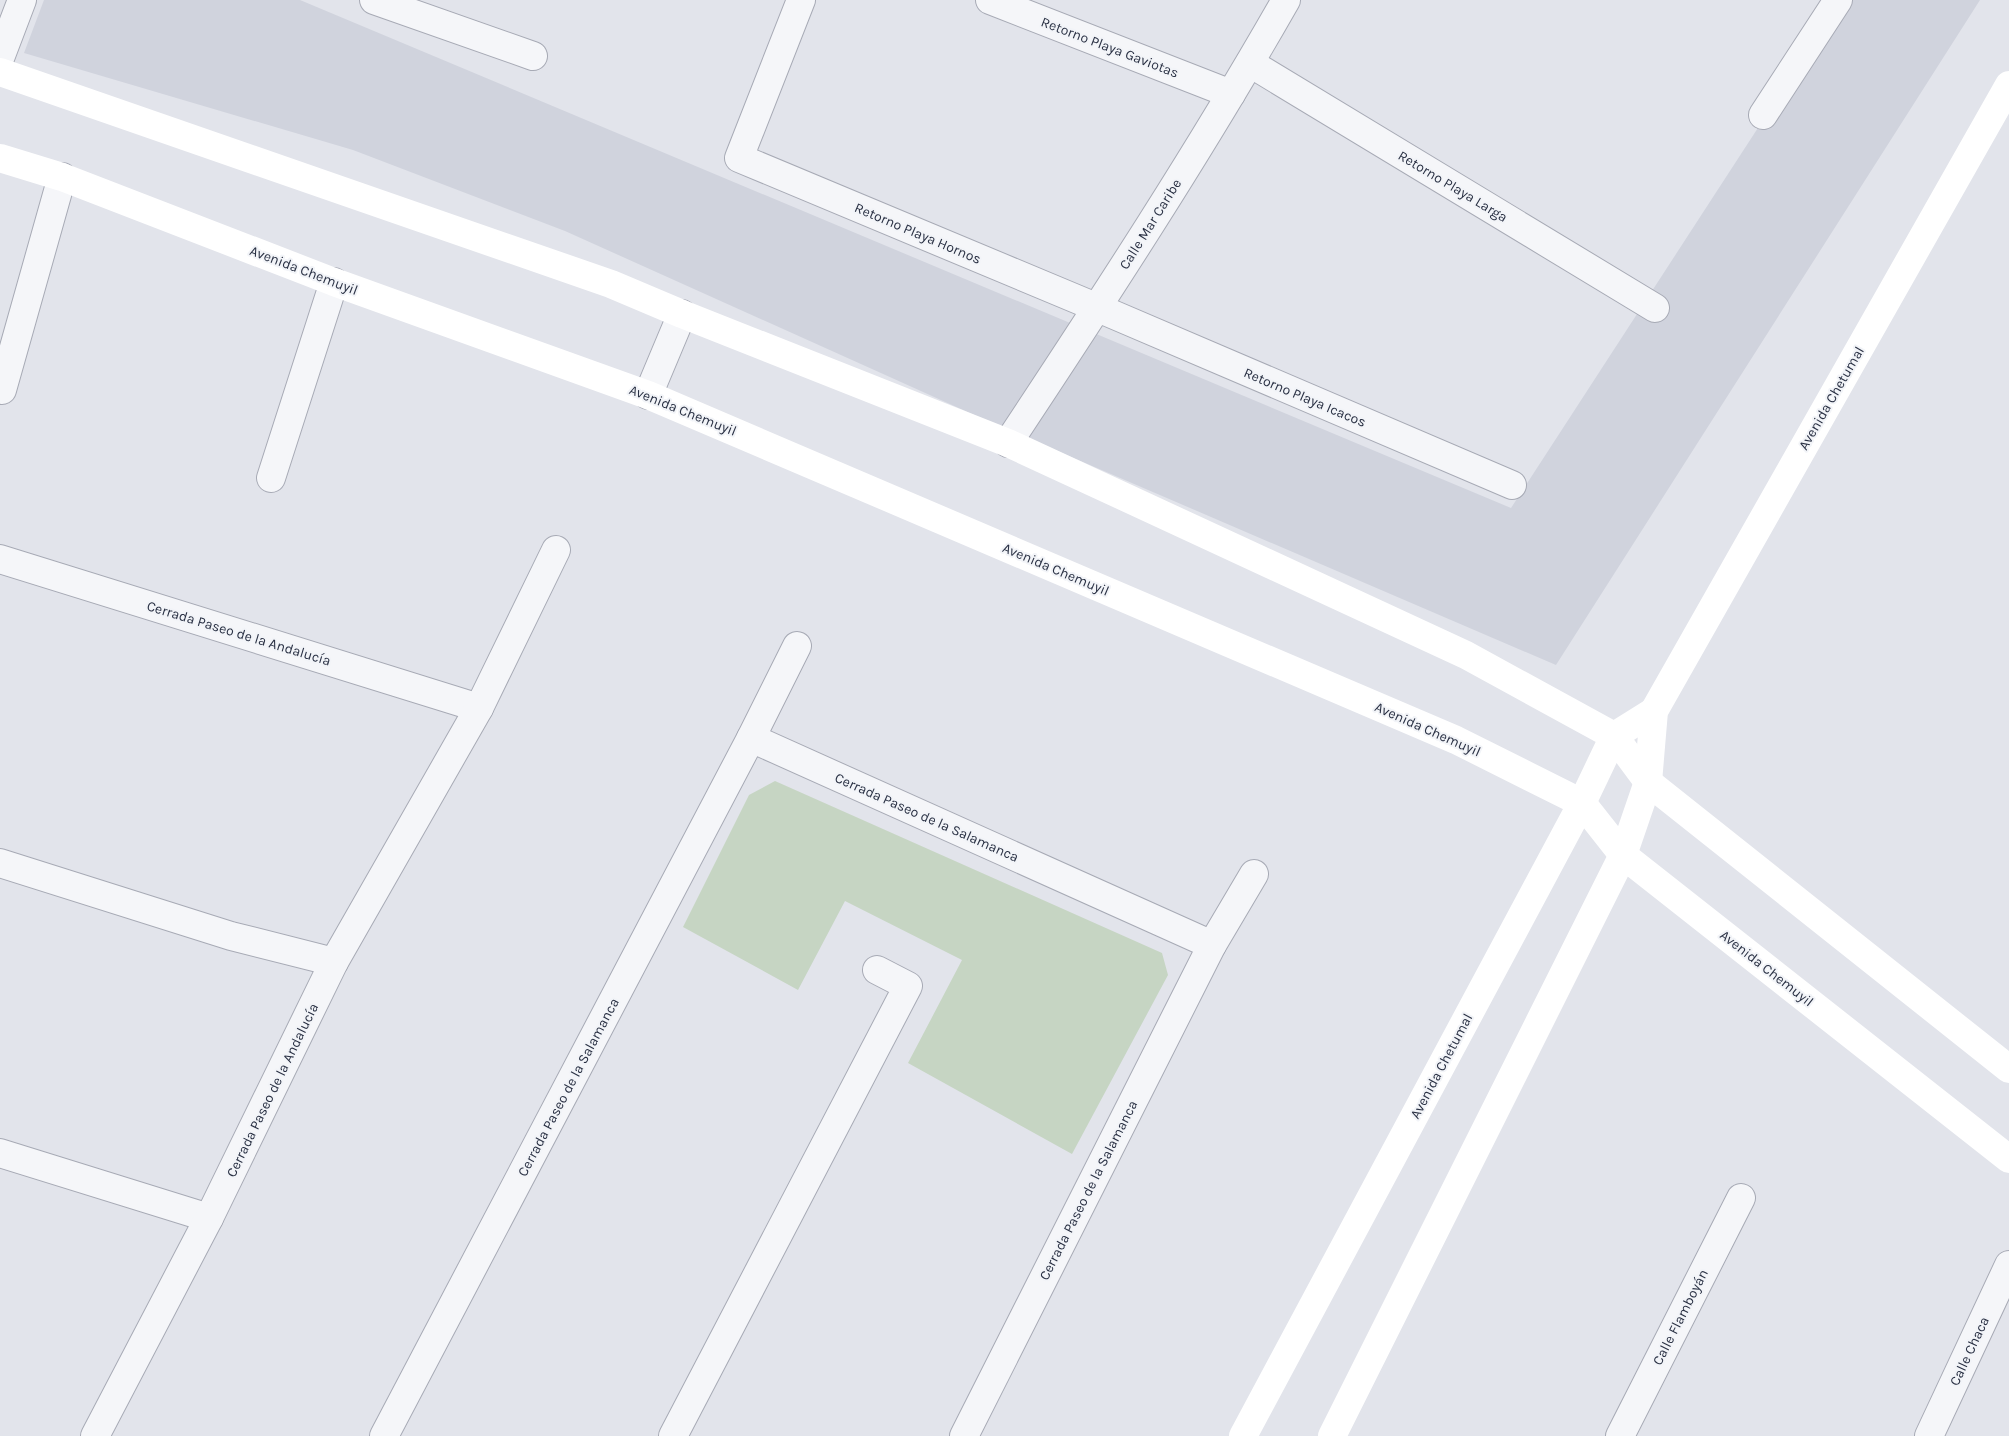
<svg xmlns="http://www.w3.org/2000/svg" width="2009" height="1436" font-family="Karla,sans-serif">
	<style>
		.built { fill: #d0d3dd }
		.green { fill: #c6d5c3 }
		.lines { fill: none; stroke-linecap: round; stroke-linejoin: round }
		.minor-casing { stroke: #a7aab5; stroke-width: 30 }
		.tertiary-casing { stroke: #a7aab5; stroke-width: 30 }
		.minor { stroke: #f5f6f9; stroke-width: 28 }
		.tertiary { stroke: #f5f6f9; stroke-width: 28 }
		.secondary { stroke: #fff; stroke-width: 28 }
		.labels { text-anchor: middle; stroke-width: 4; stroke-linejoin: round; paint-order: stroke }
		.street-label { font-size: 14px; fill: #293043; stroke: #f2f4f8 }
	</style>
	<rect width="100%" height="100%" fill="#e2e4eb"/>
	<polygon class="built" points="44,0 300,0 1511,508 1841,0 1980,0 1556,665 992,423 565,231 353,150 24,53"/>
	<polygon class="green" points="775,781 1162,953 1168,975 1072,1154 908,1063 962,960 845,901 798,990 683,927 749,795"/>
	<g class="lines">
		<defs>
			<g id="minor">
				<polyline points="374,0 533,56"/>
				<polyline points="801,0 739,158 1098,308 1512,485"/>
				<polyline points="990,0 1231,94"/>
				<polyline points="1250,63 1655,308"/>
				<polyline points="1763,115 1838,0"/>
				<polyline points="2,390 62,177"/>
				<path d="M1008,443C1104,298 1200,151 1286,0"/>
				<polyline points="271,478 334,282"/>
				<polyline points="0,559 479,708"/>
				<polyline points="751,738 1212,945"/>
				<polyline points="0,863 231,936 334,962"/>
				<polyline points="0,1153 209,1218"/>
				<polyline points="95,1436 209,1218 334,962 479,708 556,550"/>
				<polyline points="384,1436 751,738 797,646"/>
				<polyline points="673,1436 908,986 877,970"/>
				<polyline points="964,1436 1212,945 1254,874"/>
				<polyline points="1620,1436 1741,1198"/>
				<polyline points="1929,1436 2009,1265"/>
			</g>
			<g id="tertiary">
				<polyline points="0,58 22,0"/>
				<polyline points="648,395 682,314"/>
			</g>
		</defs>
		<use href="#minor" class="minor-casing"/>
		<use href="#tertiary" class="tertiary-casing"/>
		<use href="#minor" class="minor"/>
		<use href="#tertiary" class="tertiary"/>
		<g class="secondary">
			<polyline points="0,72 611,284 682,314 1008,443 1466,655 1614,736 1648,782 2009,1069"/>
			<polyline points="0,158 62,177 334,282 648,395 1456,740 1582,803 1623,855 2009,1159"/>
			<polyline points="1243,1436 1582,803 1614,736 1654,711"/>
			<polyline points="1332,1436 1623,855 1648,782 1654,711 2009,85"/>
		</g>
	</g>
	<g class="labels">
		<g class="street-label">
			<text transform="translate(1110 47) rotate(21)" y="5">Retorno Playa Gaviotas</text>
			<text transform="translate(1453 186) rotate(31)" y="5">Retorno Playa Larga</text>
			<text transform="translate(1150 224) rotate(-58)" y="5">Calle Mar Caribe</text>
			<text transform="translate(918 233) rotate(23)" y="5">Retorno Playa Hornos</text>
			<text transform="translate(304 270) rotate(21)" y="5">Avenida Chemuyil</text>
			<text transform="translate(1305 397) rotate(23)" y="5">Retorno Playa Icacos</text>
			<text transform="translate(1831 398) rotate(-60)" y="5">Avenida Chetumal</text>
			<text transform="translate(683 410) rotate(22)" y="5">Avenida Chemuyil</text>
			<text transform="translate(1056 569) rotate(23)" y="5">Avenida Chemuyil</text>
			<text transform="translate(239 633) rotate(17)" y="5">Cerrada Paseo de la Andalucía</text>
			<text transform="translate(1428 729) rotate(24)" y="5">Avenida Chemuyil</text>
			<text transform="translate(927 817) rotate(24)" y="5">Cerrada Paseo de la Salamanca</text>
			<text transform="translate(1767 968) rotate(38)" y="5">Avenida Chemuyil</text>
			<text transform="translate(1441 1066) rotate(-62)" y="5">Avenida Chetumal</text>
			<text transform="translate(568 1087) rotate(-62)" y="5">Cerrada Paseo de la Salamanca</text>
			<text transform="translate(272 1090) rotate(-64)" y="5">Cerrada Paseo de la Andalucía</text>
			<text transform="translate(1088 1190) rotate(-63)" y="5">Cerrada Paseo de la Salamanca</text>
			<text transform="translate(1680 1317) rotate(-63)" y="5">Calle Flamboyán</text>
			<text transform="translate(1969 1351) rotate(-65)" y="5">Calle Chaca</text>
		</g>
	</g>
</svg>
